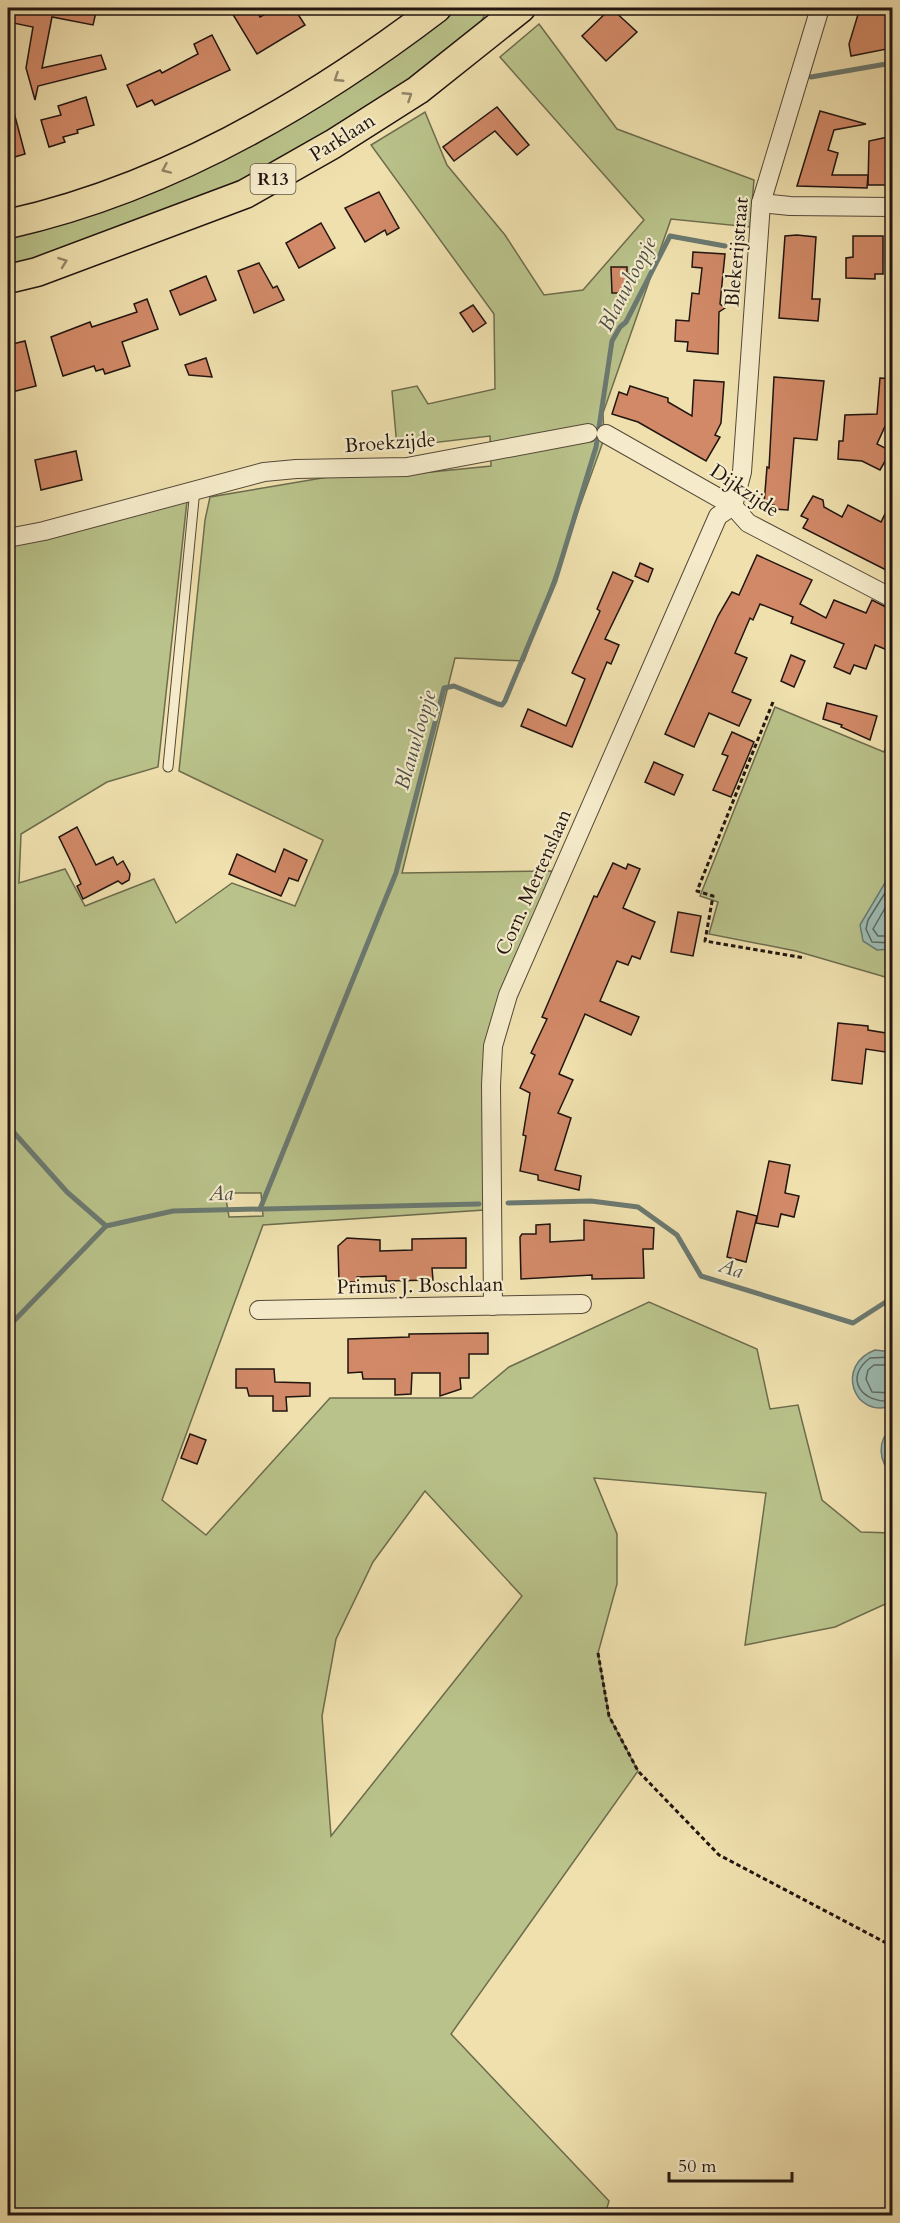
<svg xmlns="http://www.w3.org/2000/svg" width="900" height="2223" font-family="Cardo,serif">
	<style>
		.green { fill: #b9c28a; stroke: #6d6c4d; stroke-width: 1.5; fill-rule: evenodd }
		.water { fill: #9cbbb2; stroke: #6b7971; stroke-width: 1.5 }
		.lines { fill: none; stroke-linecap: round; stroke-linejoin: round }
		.shore { stroke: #5e6861; stroke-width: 1.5 }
		.stream { stroke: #6b7971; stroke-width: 5 }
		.building { fill: #d18967; stroke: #211510; stroke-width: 1.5 }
		.lane-casing { stroke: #544838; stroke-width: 11 }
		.street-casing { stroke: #544838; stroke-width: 20 }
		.primary-casing { stroke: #211510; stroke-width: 31 }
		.path { stroke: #211510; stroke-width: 3; stroke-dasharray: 4.5 3; stroke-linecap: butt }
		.lane { stroke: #f5ebca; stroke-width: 9 }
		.street { stroke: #f5ebca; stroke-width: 18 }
		.primary { stroke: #efe0ae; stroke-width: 28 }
		.oneway { stroke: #928567 }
		.labels { text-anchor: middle; stroke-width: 4.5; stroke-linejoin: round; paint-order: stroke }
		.shield { fill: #f5ebca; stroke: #615548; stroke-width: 1.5 }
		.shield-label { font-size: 18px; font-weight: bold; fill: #211510 }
		.street-label { font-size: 20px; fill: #211510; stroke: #f5ebca }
		.water-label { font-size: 21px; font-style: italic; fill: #4c4f49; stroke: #f5ebca }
	</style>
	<rect width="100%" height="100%" fill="#efe0ae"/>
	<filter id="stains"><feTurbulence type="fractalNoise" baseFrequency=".00333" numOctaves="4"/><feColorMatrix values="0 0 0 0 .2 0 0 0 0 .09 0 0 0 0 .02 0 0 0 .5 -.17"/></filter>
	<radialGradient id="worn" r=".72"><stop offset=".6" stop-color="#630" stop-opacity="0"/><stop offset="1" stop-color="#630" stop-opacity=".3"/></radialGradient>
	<g class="green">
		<polygon points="452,8 488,8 478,28 407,81 278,162 191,204 8,267 8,237 297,117"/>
		<path d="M539,24L617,129L754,180L750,227L671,219L603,413L604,439L524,661L455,658L402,873L553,871L501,991L484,1210L263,1225L162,1500L206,1535L330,1398H472L509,1367L649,1302L757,1349L770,1409L798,1405L822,1500L861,1532L892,1533V1601L835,1627L745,1645L766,1493L594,1478L617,1534V1584L598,1653L609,1716L638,1771L451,2034L609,2201L605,2215L8,2216V543L187,501L158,767L107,782L21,834L19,883L65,869L85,906L154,879L176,923L232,883L295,906L323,840L179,771L205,520L210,497L328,477L401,475L491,466L490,436L397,447L392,391L417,386L428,404L495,389L494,314L371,145L425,112L447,165L505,235L544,295L583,290L644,220L500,57ZM225,1193H261L263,1216L229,1217ZM425,1491L522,1596L331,1836L322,1716L336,1639L373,1562Z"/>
		<polygon points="775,707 884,752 892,730 892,979 796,951 709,934 718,902 700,896"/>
	</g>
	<g class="water">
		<polygon points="892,871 892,949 877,950 863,941 860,925"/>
		<path d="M875,1350L892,1352V1406C853,1419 835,1365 875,1350Z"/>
		<path d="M892,1428V1475C879,1461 876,1441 892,1428Z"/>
	</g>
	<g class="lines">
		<g class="shore">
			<polyline points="892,882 868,920 866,929 872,942 892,943"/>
			<polyline points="892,896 873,929 878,936 892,936"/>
			<path d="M892,1357L870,1358C843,1378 862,1404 892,1401"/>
			<polyline points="892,1365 874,1365 868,1370 866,1379 872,1392 892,1393"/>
		</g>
		<g class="stream">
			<polyline points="811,77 892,63"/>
			<polyline points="8,1126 67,1192 106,1226"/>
			<polyline points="508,1203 591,1201 638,1207 677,1235 701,1276 853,1323 892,1298"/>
			<polyline points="260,1209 396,873 444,688 454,686 498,704 502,705 505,701 555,581 596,447 612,341 620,327 626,322 670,236 725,246"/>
			<polyline points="8,1327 106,1226 173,1211 479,1204"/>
		</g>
	</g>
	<g class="building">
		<polygon points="8,8 97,8 93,25 52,17 42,68 101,55 106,69 38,86 35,100 26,68 33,27 8,22"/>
		<polygon points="229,8 255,8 260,17 276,8 294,8 305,25 257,54"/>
		<polygon points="611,8 637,32 606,61 582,36"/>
		<polygon points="860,8 892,8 892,48 851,56 849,44"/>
		<polygon points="212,35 230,70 155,105 152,100 137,107 127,85 160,70 162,73 198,54 194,44"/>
		<polygon points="86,97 94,125 77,130 78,133 63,137 65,142 49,147 41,120 61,115 58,106"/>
		<polygon points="8,105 12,105 25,154 8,159"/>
		<polygon points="497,107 529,145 517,155 495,131 454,161 443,147"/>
		<polygon points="820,111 866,124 834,130 828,150 838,153 832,175 868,175 867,188 797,186"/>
		<polygon points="888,137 892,185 868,185 869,141"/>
		<polygon points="379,192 399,228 387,235 385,230 365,242 345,208"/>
		<polygon points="321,223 335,248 299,268 286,243"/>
		<polygon points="797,235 816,237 812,299 820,299 818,321 779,318 785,236"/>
		<polygon points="853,236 883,236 883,274 875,274 875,279 846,278 846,258 853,257"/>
		<polygon points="693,252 725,254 720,304 725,308 719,312 718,354 687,351 688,342 675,341 676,320 689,321 692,293 699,294 702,268 692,267"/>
		<polygon points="259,263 273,288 277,286 284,300 254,313 238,271"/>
		<polygon points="611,267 627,267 627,274 632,274 632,289 627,289 627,293 612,293"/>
		<polygon points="206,276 216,300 180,315 170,291"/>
		<polygon points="147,299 158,329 122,342 130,366 105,374 103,369 96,371 94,366 63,376 51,337 90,322 92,327 137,312 134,304"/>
		<polygon points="473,305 486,323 473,332 460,313"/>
		<polygon points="25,341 36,386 8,393 8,345"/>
		<polygon points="206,358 212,377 189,375 185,365"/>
		<polygon points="774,377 824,381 817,440 794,438 788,510 774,509 774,505 764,504 767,467 769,468"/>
		<polygon points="880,378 892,379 892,411 877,444 891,451 880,470 862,461 838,459 839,441 843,441 845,415 877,414"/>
		<polygon points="694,380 724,382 721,423 715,435 720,437 706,461 638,422 612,414 619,392 627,395 630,386 668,398 668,402 692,416"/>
		<polygon points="76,451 82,480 41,490 35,460"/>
		<polygon points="813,496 823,500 824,507 842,517 848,505 881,522 892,500 892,573 803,528 808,519 801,516"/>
		<polygon points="757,555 812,580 800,604 826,618 834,600 866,613 872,600 892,610 892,652 875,645 866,669 854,665 850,674 834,667 844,644 791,623 793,617 760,604 753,620 750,618 735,653 747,658 732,692 751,700 739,726 709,713 694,747 665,734 718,616 732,592 739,595"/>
		<polygon points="640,563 653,569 648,582 635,576"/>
		<polygon points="613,572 633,581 605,639 619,645 611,664 607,662 572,747 521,726 528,709 566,726 585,679 572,673 600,611 597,609"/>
		<polygon points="791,655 805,661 794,687 781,681"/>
		<polygon points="827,703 877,716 870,740 841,727 842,725 823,719"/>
		<polygon points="732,732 754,742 731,797 713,790 728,756 722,754"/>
		<polygon points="654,762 683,775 674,795 645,782"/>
		<polygon points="77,827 96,865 113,857 117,865 123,861 130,874 129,880 122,884 118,881 83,899 77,886 81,884 74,868 59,837"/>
		<polygon points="284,849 307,860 298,881 289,878 281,896 229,874 237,854 275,872"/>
		<polygon points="613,863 626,869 628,864 640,869 623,908 655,922 640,959 632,956 628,965 617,961 600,1001 639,1017 631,1035 585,1014 559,1074 573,1080 558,1113 571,1118 555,1170 581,1176 579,1190 538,1180 538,1175 520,1171 526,1136 523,1135 530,1093 520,1088 535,1055 531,1053 547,1019 542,1017 594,896 597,897"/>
		<polygon points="678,912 701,916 693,956 671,952"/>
		<polygon points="838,1023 868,1026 868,1030 892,1034 892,1053 866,1049 862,1084 832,1080"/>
		<polygon points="769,1161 790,1165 785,1193 799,1196 794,1217 781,1214 778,1227 756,1223"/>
		<polygon points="737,1211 757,1216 746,1262 727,1257"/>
		<polygon points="584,1220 654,1228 653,1249 643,1249 644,1278 592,1279 592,1275 521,1279 520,1237 522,1234 536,1234 536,1225 550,1224 550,1242 584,1240"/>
		<polygon points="347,1238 380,1240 380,1251 412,1250 412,1239 466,1238 466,1268 432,1268 433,1280 386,1281 386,1276 357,1277 357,1282 339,1282 338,1246"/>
		<polygon points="488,1333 488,1354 469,1354 469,1378 460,1378 461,1389 440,1396 440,1373 412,1373 411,1394 395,1395 395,1379 363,1379 362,1372 348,1373 348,1339 409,1337 409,1334"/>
		<polygon points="236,1369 274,1369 275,1382 310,1383 310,1396 286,1397 287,1411 273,1411 273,1396 249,1396 247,1388 236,1388"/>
		<polygon points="190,1434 206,1440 197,1464 181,1458"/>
	</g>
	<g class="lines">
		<defs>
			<polyline id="lane" points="168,767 195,489"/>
			<g id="street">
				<polyline points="761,203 790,206 892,207"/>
				<polyline points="606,434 733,506 748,523 892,598"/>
				<polyline points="8,538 44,531 264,472 296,469 407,467 588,433"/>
				<polyline points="493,1306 491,1085 493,1046 508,995 718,516 733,506 742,472 761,203 820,8"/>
				<polyline points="259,1310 582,1304"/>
			</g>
			<g id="primary">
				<path d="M8,224C165,189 310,105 437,8"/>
				<polyline points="8,279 37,272 245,194 333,144 418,90 521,8"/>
			</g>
		</defs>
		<use href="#lane" class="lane-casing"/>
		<use href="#street" class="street-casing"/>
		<use href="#primary" class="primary-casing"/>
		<g class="path">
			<polyline points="773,702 697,891 713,896 705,941 805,958"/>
			<polyline points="598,1653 609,1716 638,1771 719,1855 892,1946"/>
		</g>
		<use href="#lane" class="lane"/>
		<use href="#street" class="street"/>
		<use href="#primary" class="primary"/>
	</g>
	<defs><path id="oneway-chevron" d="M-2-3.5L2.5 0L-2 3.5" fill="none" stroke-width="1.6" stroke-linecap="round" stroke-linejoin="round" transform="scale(1.5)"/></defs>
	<g class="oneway">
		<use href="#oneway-chevron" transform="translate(338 78) rotate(147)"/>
		<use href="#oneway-chevron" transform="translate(408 96) rotate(-33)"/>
		<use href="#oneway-chevron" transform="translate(166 169) rotate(156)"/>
		<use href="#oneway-chevron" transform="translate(63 262) rotate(-20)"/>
	</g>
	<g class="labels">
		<rect class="shield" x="250.5" y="164" width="45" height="30" rx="4.5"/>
		<g class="shield-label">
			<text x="273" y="185">R13</text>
		</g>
		<g class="street-label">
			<text transform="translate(342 137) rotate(-32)" y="7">Parklaan</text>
			<text transform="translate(736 252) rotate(-85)" y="7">Blekerijstraat</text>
			<text transform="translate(390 442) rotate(-4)" y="7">Broekzijde</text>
			<text transform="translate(745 490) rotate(34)" y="7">Dijkzijde</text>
			<text transform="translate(533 882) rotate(-66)" y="7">Corn. Mertenslaan</text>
			<text transform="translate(420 1285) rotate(-1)" y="7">Primus J. Boschlaan</text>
		</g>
		<g class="water-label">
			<text transform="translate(627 284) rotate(-63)" y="7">Blauwloopje</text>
			<text transform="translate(415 740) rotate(-74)" y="7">Blauwloopje</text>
			<text transform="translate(221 1193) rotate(-1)" y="7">Aa</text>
			<text transform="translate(731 1268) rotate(17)" y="7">Aa</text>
		</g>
	</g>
	<rect width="900" height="2223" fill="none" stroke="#efe0ae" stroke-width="30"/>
	<rect x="9" y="9" width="882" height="2205" fill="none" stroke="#211510" stroke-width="3"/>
	<rect x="15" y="15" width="870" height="2193" fill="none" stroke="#211510" stroke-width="1.5"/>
	<path d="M669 2172v9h123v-9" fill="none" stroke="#211510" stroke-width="3"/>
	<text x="678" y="2172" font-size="18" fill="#211510" stroke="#f5ebca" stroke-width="4.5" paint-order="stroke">50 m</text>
	<rect width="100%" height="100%" filter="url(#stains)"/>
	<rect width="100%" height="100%" fill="url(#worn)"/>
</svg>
